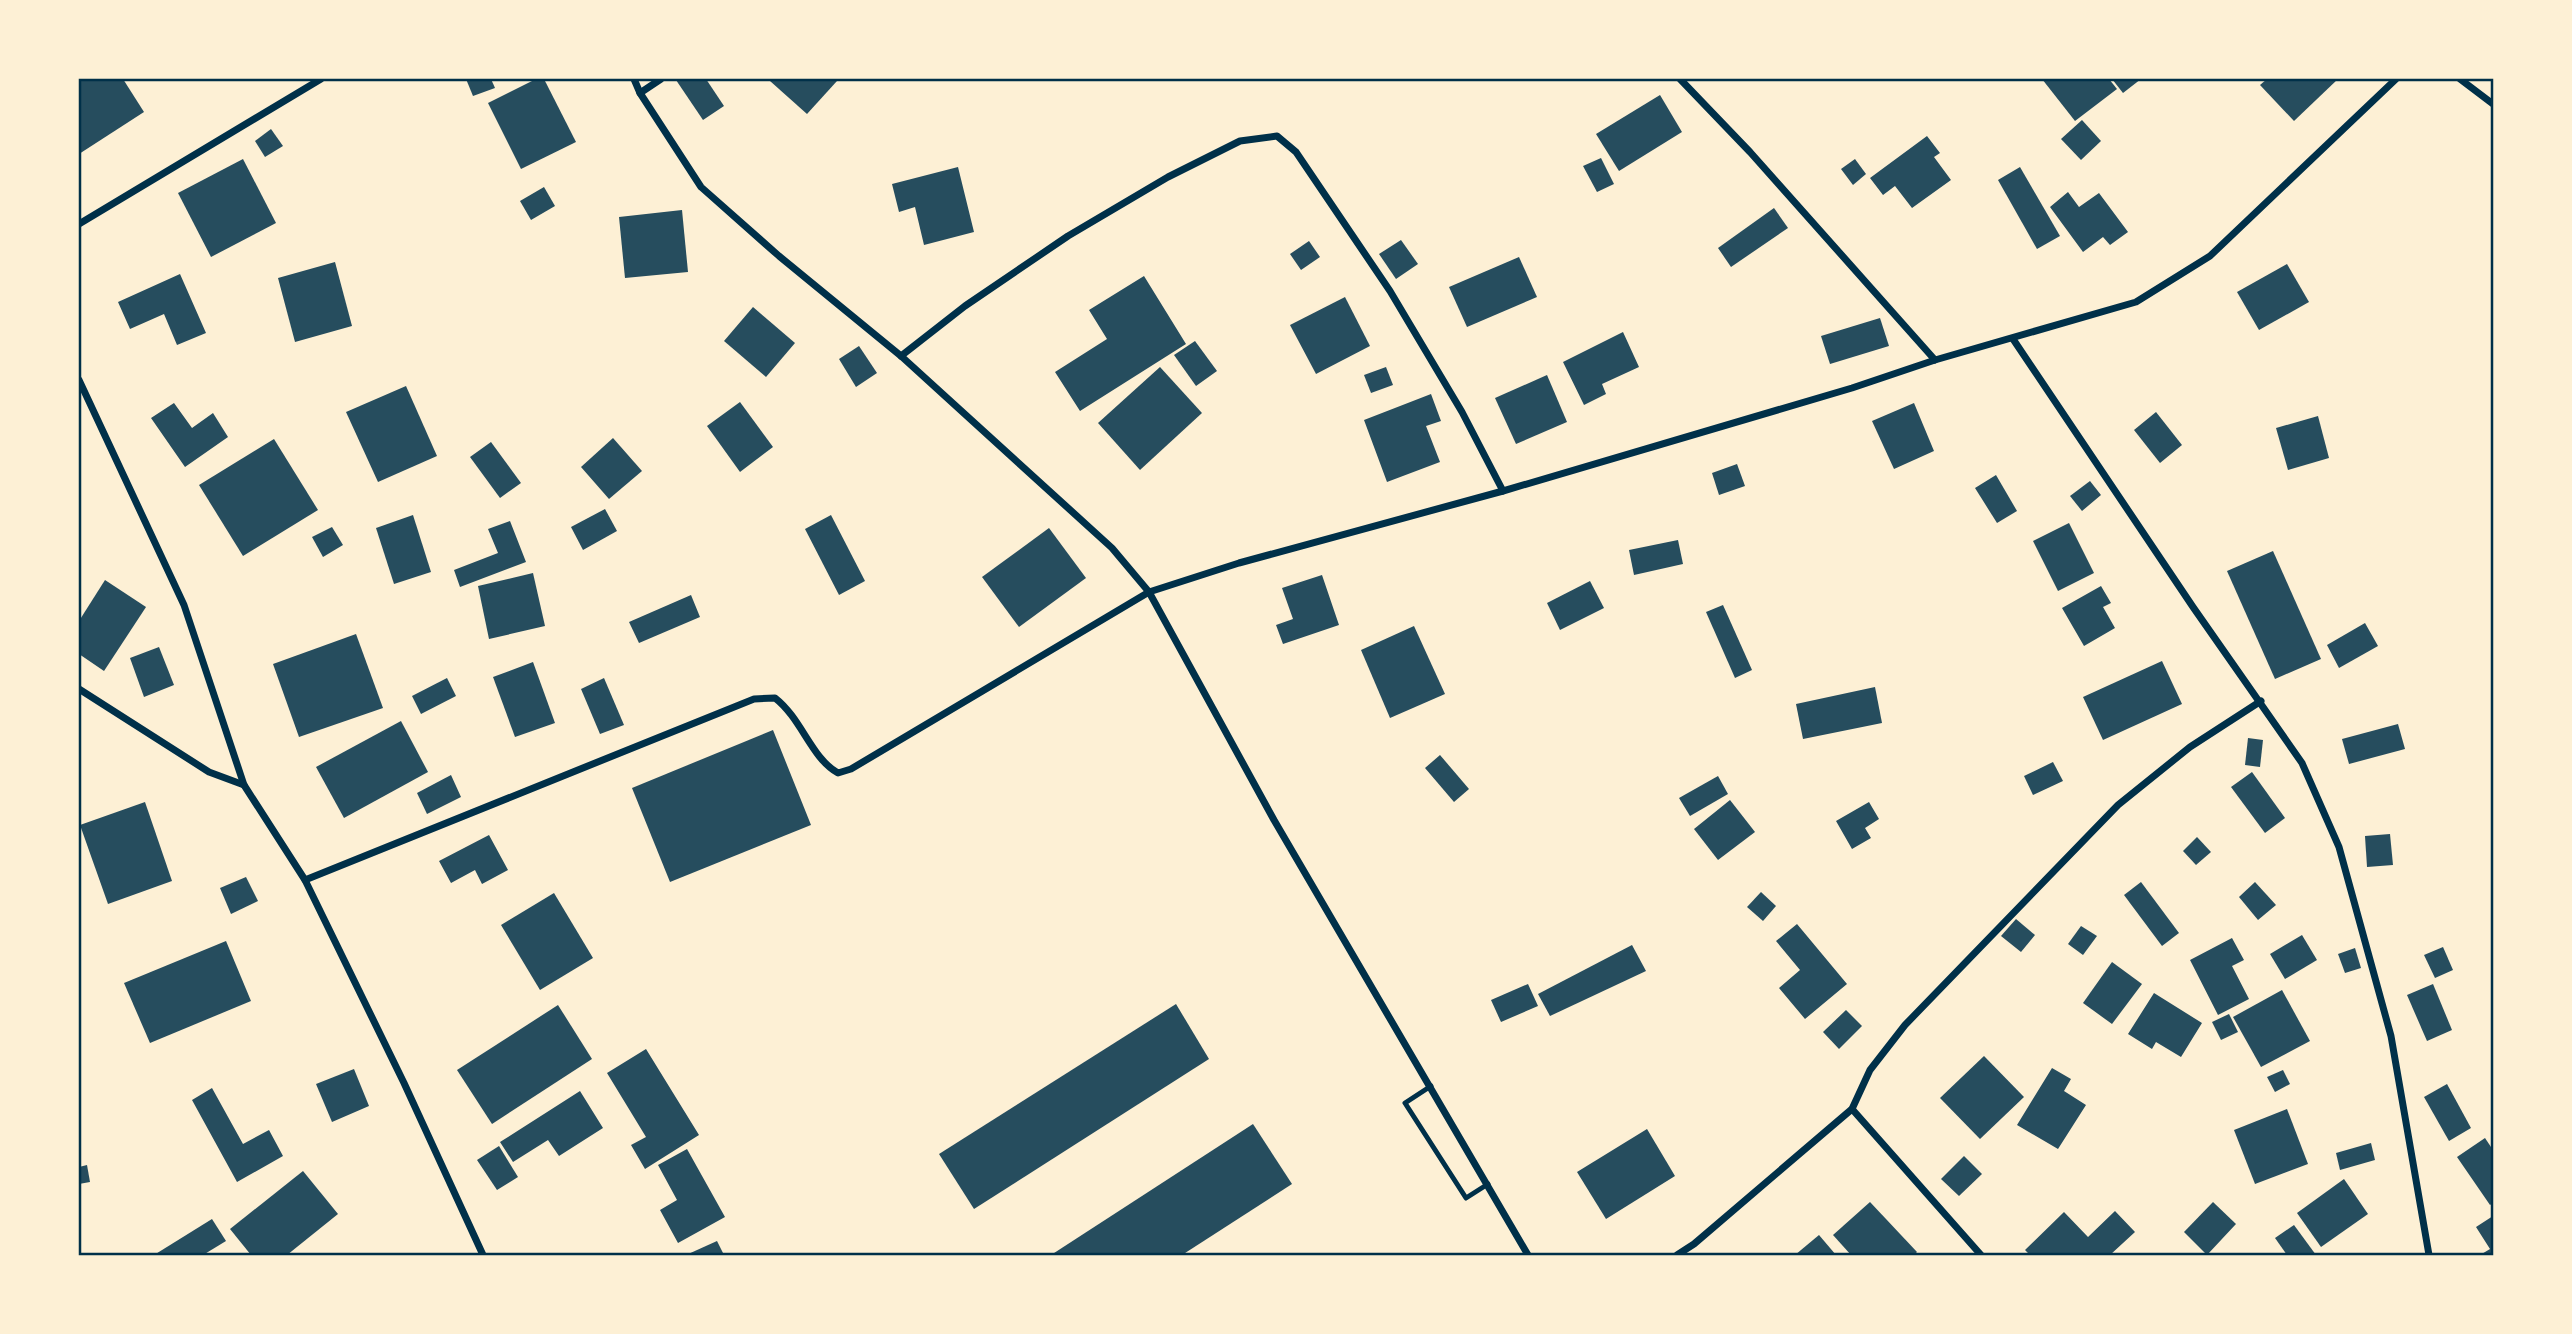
<svg xmlns="http://www.w3.org/2000/svg" width="2572" height="1334" font-family="'Public Sans',sans-serif">
	<style>
		.building { fill: #264d5e }
		.lines { fill: none; stroke-linecap: round; stroke-linejoin: round }
		.service { stroke: #003049; stroke-width: 5 }
		.minor { stroke: #003049; stroke-width: 7 }
		.neatline { fill: none; stroke: #003049; stroke-width: 2.5 }
	</style>
	<rect width="100%" height="100%" fill="#fdf0d5"/>
	<g class="building">
		<polygon points="79,79 123,79 144,112 79,154"/>
		<polygon points="466,79 491,79 495,88 473,96"/>
		<polygon points="536,79 544,79 576,142 521,169 488,103"/>
		<polygon points="678,79 706,79 724,106 703,120 676,80"/>
		<polygon points="772,79 834,79 837,81 807,114 770,81"/>
		<polygon points="2042,79 2109,79 2117,89 2075,121"/>
		<polygon points="2112,79 2141,79 2123,93"/>
		<polygon points="2267,79 2338,79 2294,121 2260,85"/>
		<polygon points="1660,95 1682,132 1619,171 1596,134"/>
		<polygon points="2082,120 2101,141 2081,160 2061,139"/>
		<polygon points="271,129 283,146 265,157 255,141"/>
		<polygon points="1927,136 1940,153 1934,157 1951,180 1912,208 1895,186 1883,195 1870,178"/>
		<polygon points="1601,158 1614,184 1597,192 1583,166"/>
		<polygon points="243,159 276,223 211,257 178,193"/>
		<polygon points="1855,159 1866,174 1853,185 1841,169"/>
		<polygon points="958,167 974,232 924,245 915,207 899,212 892,184"/>
		<polygon points="2020,167 2060,236 2037,249 1998,180"/>
		<polygon points="544,187 555,206 531,220 520,201"/>
		<polygon points="2068,192 2079,207 2099,193 2128,232 2110,245 2103,237 2083,252 2050,207"/>
		<polygon points="1774,208 1788,228 1731,267 1718,248"/>
		<polygon points="682,210 688,272 625,278 619,217"/>
		<polygon points="1401,240 1418,264 1396,279 1379,254"/>
		<polygon points="1309,241 1320,257 1301,270 1290,254"/>
		<polygon points="1519,257 1537,297 1467,327 1449,287"/>
		<polygon points="335,262 352,326 295,342 278,278"/>
		<polygon points="2287,264 2309,302 2259,330 2237,292"/>
		<polygon points="180,274 206,333 177,345 164,314 130,329 118,302"/>
		<polygon points="1144,276 1186,344 1080,411 1055,372 1107,339 1089,310"/>
		<polygon points="1345,297 1370,346 1316,374 1290,325"/>
		<polygon points="753,307 795,343 766,377 724,341"/>
		<polygon points="1880,318 1889,346 1830,364 1821,336"/>
		<polygon points="1623,332 1639,367 1602,384 1606,394 1584,405 1563,362"/>
		<polygon points="1195,341 1217,371 1196,386 1174,355"/>
		<polygon points="859,346 877,373 856,387 839,359"/>
		<polygon points="1160,367 1202,413 1140,470 1098,423"/>
		<polygon points="1386,367 1393,385 1371,393 1364,375"/>
		<polygon points="1547,375 1567,422 1516,444 1495,398"/>
		<polygon points="406,386 437,456 378,482 346,412"/>
		<polygon points="1431,394 1441,421 1426,426 1440,462 1387,482 1364,420"/>
		<polygon points="740,402 773,447 740,472 707,426"/>
		<polygon points="174,403 192,428 213,413 228,437 185,467 151,418"/>
		<polygon points="1914,403 1934,451 1894,469 1872,421"/>
		<polygon points="2156,412 2182,445 2160,463 2134,430"/>
		<polygon points="2318,416 2329,458 2288,470 2276,428"/>
		<polygon points="613,438 642,471 609,499 581,467"/>
		<polygon points="274,439 318,510 243,556 199,485"/>
		<polygon points="491,442 521,483 500,498 470,457"/>
		<polygon points="1737,464 1745,486 1719,495 1712,473"/>
		<polygon points="1996,475 2017,511 1997,523 1975,488"/>
		<polygon points="2090,481 2101,495 2082,511 2070,496"/>
		<polygon points="605,509 617,531 583,550 571,527"/>
		<polygon points="413,515 431,572 394,584 376,528"/>
		<polygon points="831,515 865,581 839,595 805,529"/>
		<polygon points="510,521 526,562 460,587 454,570 498,553 488,529"/>
		<polygon points="2069,523 2094,573 2058,591 2033,541"/>
		<polygon points="332,527 343,545 323,557 312,537"/>
		<polygon points="1049,528 1086,578 1019,627 982,577"/>
		<polygon points="1678,540 1683,564 1634,575 1629,550"/>
		<polygon points="2273,551 2321,659 2275,679 2227,571"/>
		<polygon points="533,573 545,626 489,639 478,586"/>
		<polygon points="1322,575 1339,625 1283,644 1276,625 1293,619 1282,588"/>
		<polygon points="105,580 146,607 104,671 79,654 79,621"/>
		<polygon points="1590,581 1604,608 1560,630 1547,603"/>
		<polygon points="2101,586 2111,603 2103,607 2115,628 2084,646 2062,608"/>
		<polygon points="691,595 700,617 639,643 629,622"/>
		<polygon points="1723,605 1752,670 1735,678 1706,612"/>
		<polygon points="2365,623 2378,646 2339,668 2327,645"/>
		<polygon points="1414,626 1445,694 1390,718 1361,650"/>
		<polygon points="356,634 383,708 299,737 273,664"/>
		<polygon points="159,647 174,685 144,697 130,658"/>
		<polygon points="2162,661 2182,704 2103,740 2083,697"/>
		<polygon points="533,662 555,723 515,737 493,677"/>
		<polygon points="447,678 456,696 421,714 412,696"/>
		<polygon points="604,678 624,725 600,734 581,689"/>
		<polygon points="1875,687 1882,723 1803,739 1796,704"/>
		<polygon points="401,721 428,772 344,818 316,767"/>
		<polygon points="2398,724 2405,749 2349,764 2342,739"/>
		<polygon points="773,730 811,825 670,882 632,788"/>
		<polygon points="2248,738 2263,740 2260,767 2245,765"/>
		<polygon points="1440,755 1469,789 1454,802 1425,768"/>
		<polygon points="2053,762 2063,781 2033,795 2024,776"/>
		<polygon points="2252,772 2285,818 2265,833 2231,787"/>
		<polygon points="451,775 461,797 427,814 417,793"/>
		<polygon points="1718,776 1728,794 1690,816 1679,798"/>
		<polygon points="1730,800 1755,832 1718,860 1694,829"/>
		<polygon points="145,802 172,881 108,904 80,825"/>
		<polygon points="1869,802 1879,819 1865,828 1871,838 1852,849 1836,821"/>
		<polygon points="2390,834 2393,865 2367,867 2365,836"/>
		<polygon points="489,835 508,870 482,884 475,870 451,883 439,861"/>
		<polygon points="2197,837 2211,852 2196,865 2183,851"/>
		<polygon points="246,877 258,901 231,914 220,888"/>
		<polygon points="2141,882 2179,933 2162,946 2124,895"/>
		<polygon points="2255,882 2276,905 2258,920 2239,897"/>
		<polygon points="1761,892 1776,906 1763,921 1747,907"/>
		<polygon points="554,893 593,958 540,990 501,925"/>
		<polygon points="2016,919 2035,935 2021,952 2001,936"/>
		<polygon points="1797,924 1847,984 1805,1019 1779,988 1800,970 1776,941"/>
		<polygon points="2081,926 2097,936 2083,955 2068,944"/>
		<polygon points="2302,935 2317,960 2285,979 2270,954"/>
		<polygon points="2232,938 2244,960 2232,966 2249,999 2218,1015 2190,960"/>
		<polygon points="226,941 251,1001 150,1043 124,983"/>
		<polygon points="1632,945 1646,971 1550,1016 1538,994"/>
		<polygon points="2443,947 2453,970 2435,978 2424,955"/>
		<polygon points="2355,948 2361,968 2345,973 2338,954"/>
		<polygon points="2112,962 2142,984 2112,1024 2083,1003"/>
		<polygon points="1528,984 1538,1006 1501,1022 1491,1000"/>
		<polygon points="2433,984 2452,1030 2427,1041 2407,995"/>
		<polygon points="2282,990 2310,1041 2261,1067 2233,1017"/>
		<polygon points="2154,993 2202,1023 2181,1057 2156,1042 2152,1049 2128,1034"/>
		<polygon points="1176,1004 1209,1059 974,1209 939,1154"/>
		<polygon points="558,1005 592,1059 492,1124 457,1070"/>
		<polygon points="1846,1010 1862,1026 1839,1049 1823,1032"/>
		<polygon points="2229,1014 2238,1032 2221,1040 2212,1022"/>
		<polygon points="646,1049 699,1135 645,1169 631,1145 646,1137 607,1073"/>
		<polygon points="1984,1056 2024,1097 1980,1139 1940,1098"/>
		<polygon points="2052,1068 2071,1079 2064,1091 2086,1105 2058,1149 2017,1125"/>
		<polygon points="354,1069 369,1106 332,1122 316,1084"/>
		<polygon points="2283,1070 2290,1084 2275,1092 2267,1077"/>
		<polygon points="2447,1084 2471,1128 2449,1141 2424,1097"/>
		<polygon points="212,1088 243,1144 269,1130 283,1156 237,1182 192,1100"/>
		<polygon points="580,1091 603,1128 559,1156 548,1140 513,1162 500,1142"/>
		<polygon points="2287,1109 2308,1164 2255,1184 2234,1130"/>
		<polygon points="1253,1124 1292,1184 1182,1255 1051,1255"/>
		<polygon points="1647,1129 1675,1176 1606,1219 1577,1172"/>
		<polygon points="2485,1138 2493,1150 2493,1203 2490,1205 2457,1157"/>
		<polygon points="2371,1143 2375,1160 2340,1170 2336,1153"/>
		<polygon points="499,1146 518,1177 497,1190 477,1160"/>
		<polygon points="687,1149 725,1217 678,1243 660,1210 677,1200 658,1165"/>
		<polygon points="1964,1156 1982,1174 1959,1196 1941,1179"/>
		<polygon points="87,1165 90,1182 79,1184 79,1167"/>
		<polygon points="303,1171 338,1214 287,1255 251,1255 230,1229"/>
		<polygon points="2344,1179 2368,1214 2321,1247 2297,1213"/>
		<polygon points="1870,1202 1917,1252 1914,1255 1851,1255 1833,1235"/>
		<polygon points="2213,1202 2236,1224 2207,1255 2184,1232"/>
		<polygon points="2115,1211 2135,1232 2110,1255 2030,1255 2025,1250 2064,1212 2088,1237"/>
		<polygon points="2493,1216 2493,1255 2480,1255 2490,1249 2476,1227"/>
		<polygon points="212,1219 226,1241 203,1255 154,1255"/>
		<polygon points="2294,1225 2316,1255 2287,1255 2275,1238"/>
		<polygon points="1819,1235 1836,1255 1795,1255"/>
		<polygon points="717,1241 724,1255 686,1255"/>
	</g>
	<g class="lines">
		<polyline class="service" points="1431,1086 1405,1103 1466,1198 1488,1184"/>
		<g class="minor">
			<polyline points="634,79 640,93 701,187 779,256 901,356 1112,548 1149,592 1274,820 1528,1255"/>
			<polyline points="1680,79 1750,152 1935,360"/>
			<polyline points="2460,79 2493,104"/>
			<polyline points="640,93 661,79"/>
			<polyline points="79,224 321,79"/>
			<polyline points="2013,339 2193,607 2302,763 2339,847 2391,1036 2429,1255"/>
			<polyline points="901,356 965,306 1068,236 1168,177 1240,141 1277,136 1296,152 1390,291 1462,412 1503,491"/>
			<polyline points="79,380 184,605 244,785 305,880 404,1083 483,1255"/>
			<polyline points="79,689 209,772 244,785"/>
			<path d="M305,880L754,699L775,698C802,719 811,758 838,773L851,769L1149,592L1239,563L1503,491L1852,388L1935,360L2136,302L2210,256L2396,79"/>
			<polyline points="1852,1109 1981,1255"/>
			<polyline points="1677,1255 1694,1244 1852,1109 1870,1070 1905,1025 2118,805 2190,747 2261,701"/>
		</g>
	</g>
	<rect width="2572" height="1334" fill="none" stroke="#fdf0d5" stroke-width="161"/>
	<rect x="80" y="80" width="2412" height="1174" class="neatline"/>
</svg>
